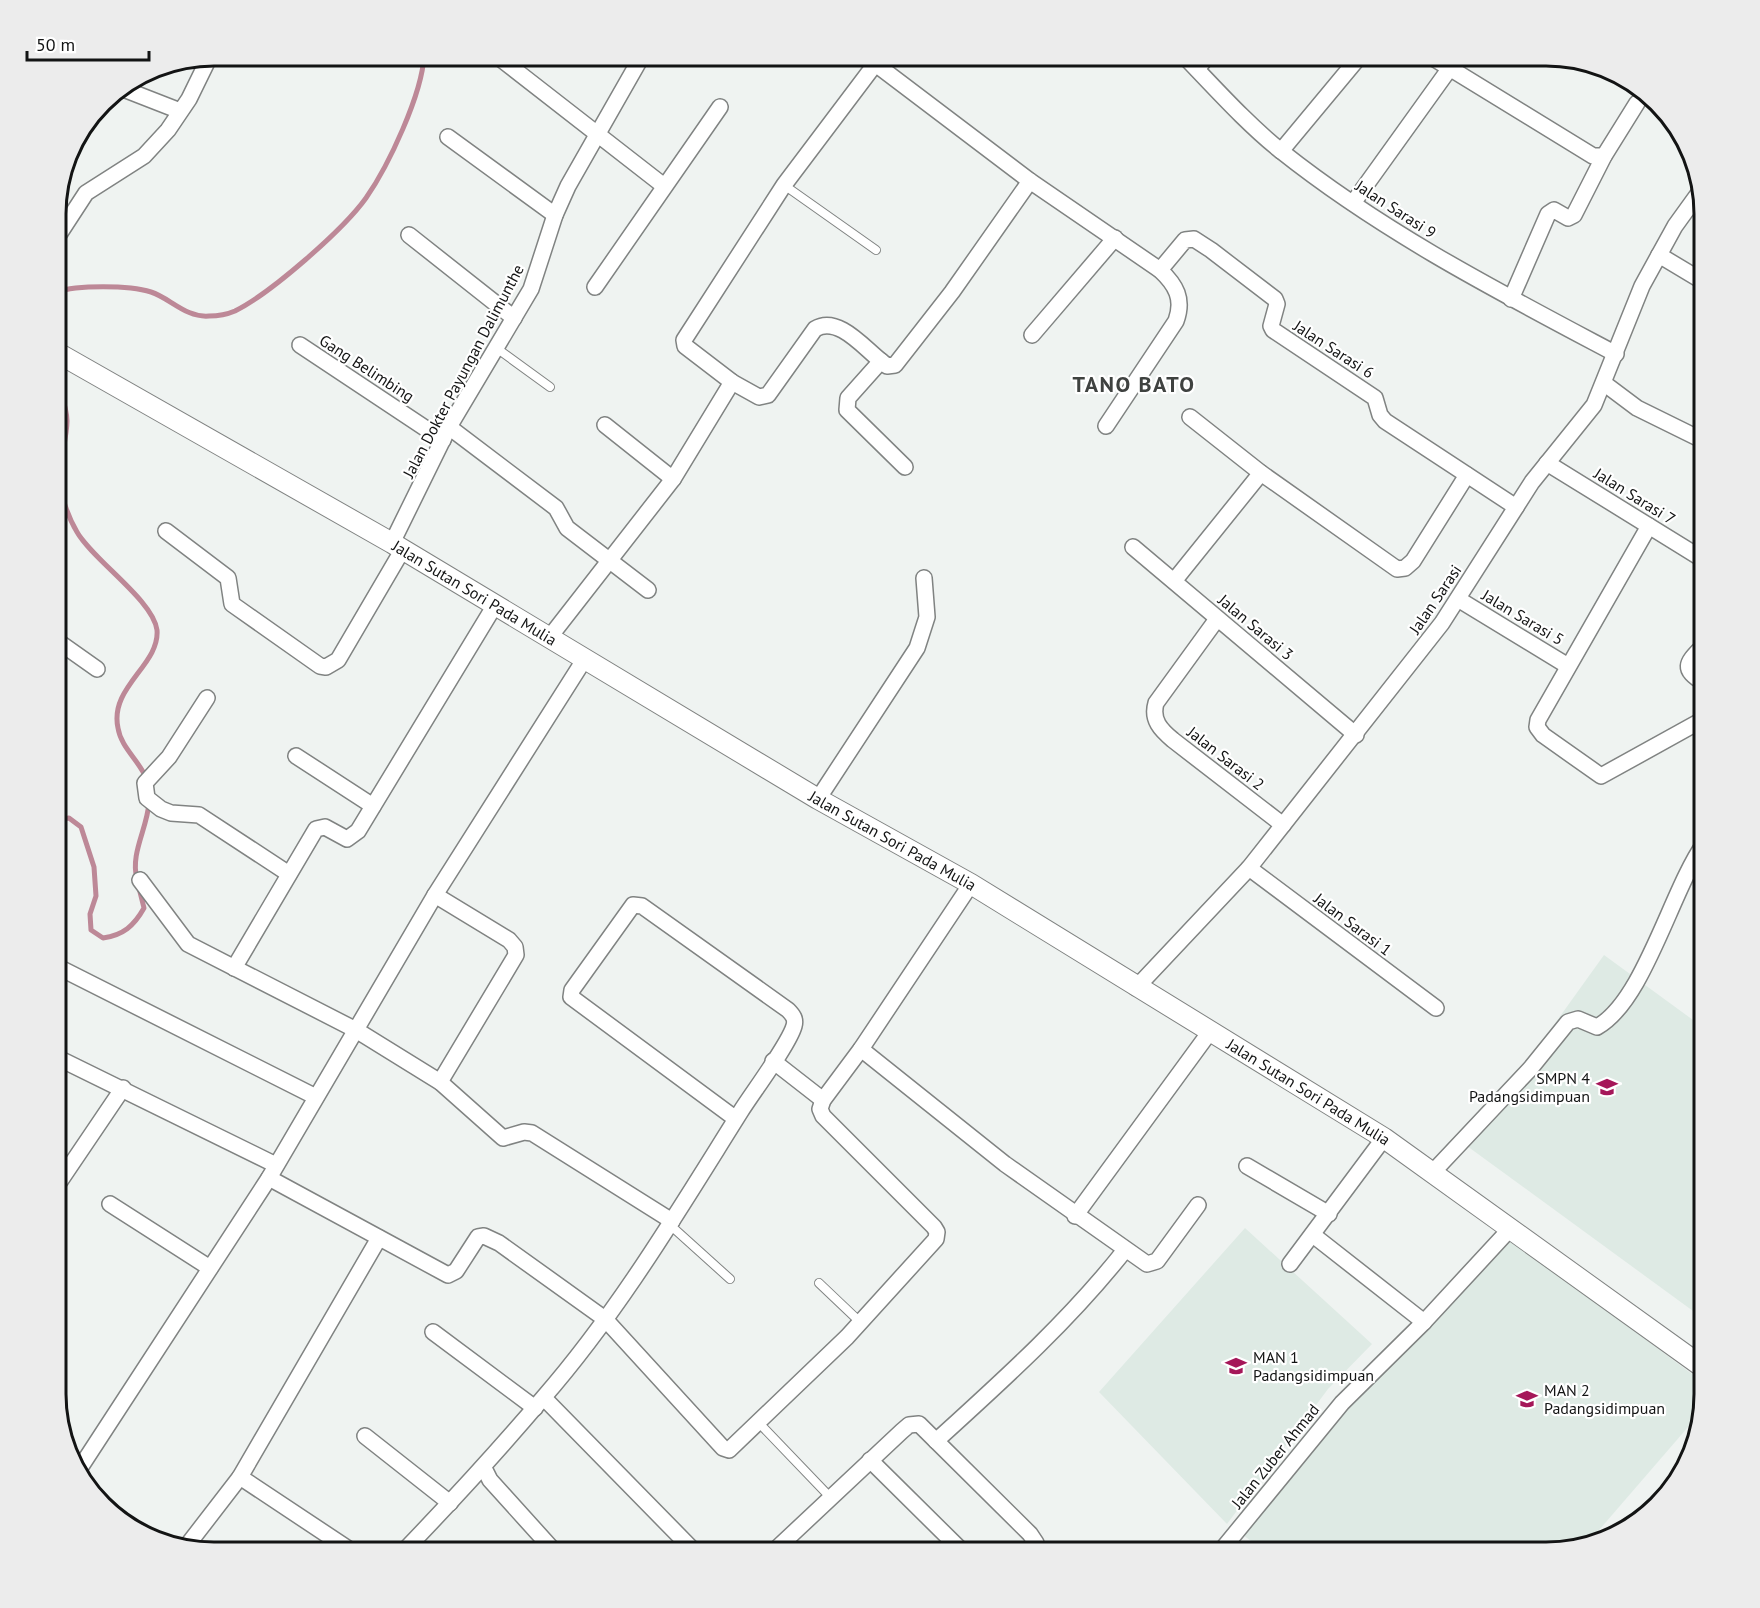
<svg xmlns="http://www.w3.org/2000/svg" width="1760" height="1608" font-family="'PT Sans',sans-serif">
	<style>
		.built { fill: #deeae4 }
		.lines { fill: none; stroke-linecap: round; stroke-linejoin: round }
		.stream { stroke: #bd8897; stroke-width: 5 }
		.service-casing { stroke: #808382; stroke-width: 10 }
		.minor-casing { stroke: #808382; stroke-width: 18 }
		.tertiary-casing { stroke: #808382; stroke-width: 22 }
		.service { stroke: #fff; stroke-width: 8 }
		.minor { stroke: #fff; stroke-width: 15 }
		.tertiary { stroke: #fff; stroke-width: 20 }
		.labels { text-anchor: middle; stroke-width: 4.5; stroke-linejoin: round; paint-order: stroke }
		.street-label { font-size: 16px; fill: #131414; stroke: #fff }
		.poi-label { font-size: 16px; fill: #131414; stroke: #fff; text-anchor: start }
		.district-label { font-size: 22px; font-weight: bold; letter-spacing: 1.5px; fill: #3f4240; stroke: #fff }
		.rim { fill: none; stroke: #131414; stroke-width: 3 }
	</style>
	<rect width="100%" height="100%" fill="#eff3f1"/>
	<g class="built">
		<polygon points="1604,955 1704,1028 1704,1319 1467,1146"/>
		<polygon points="1245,1228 1372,1344 1328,1389 1227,1524 1099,1392"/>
		<polygon points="1508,1237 1704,1383 1701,1412 1587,1544 1547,1552 1266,1552 1243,1535 1346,1404"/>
	</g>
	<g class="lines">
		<g class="stream">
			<path d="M56,292C77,285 129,285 151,292C170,298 186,318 209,316C217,316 228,314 235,311C271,293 343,230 366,198C389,165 422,94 424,56"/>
			<path d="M56,377C60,391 67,407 67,421C67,440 58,464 59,480C61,496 68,517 77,532C93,560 153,600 157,630C160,665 109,687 118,728C121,748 140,761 147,780"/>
			<path d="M56,820L69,818L81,827L94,867L96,896L90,914L91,930L103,938C123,935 134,926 144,908L139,888"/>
			<path d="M137,879C130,854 147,829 149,803"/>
			<path d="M56,1348C65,1330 63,1305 56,1286"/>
		</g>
		<defs>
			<g id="service">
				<polyline points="784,185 876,250"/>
				<polyline points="495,347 550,387"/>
				<polyline points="669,1224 730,1279"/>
				<polyline points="819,1283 859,1321"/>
				<polyline points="759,1423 830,1497"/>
			</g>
			<g id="minor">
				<polyline points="497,56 664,186"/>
				<path d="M865,56L1030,181L1160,270C1176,285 1184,299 1176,321L1106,426"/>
				<path d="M1184,56C1215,88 1246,123 1281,151C1384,233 1501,293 1616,354"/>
				<polyline points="1430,56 1593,156 1604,156"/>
				<path d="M876,63L784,185L684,340L685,346L732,382L759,397L768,395L815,329C838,315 864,348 881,361L887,366L895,365L952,292L1030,181"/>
				<polyline points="1197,69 1208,56"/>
				<polyline points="121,88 180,111"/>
				<polyline points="448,137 555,215"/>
				<polyline points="1281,151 1360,56"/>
				<polyline points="1353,203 1450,68"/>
				<polyline points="409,235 514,318"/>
				<polyline points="56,239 86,193 144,156 168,130 189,99 210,56"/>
				<polyline points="1659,255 1704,282"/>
				<polyline points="1160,270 1185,240 1194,239 1211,250 1275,299 1277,304 1271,326 1273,330 1375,398 1380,415 1385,421 1516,507"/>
				<polyline points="595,287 720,107"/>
				<polyline points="1511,299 1548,214 1554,210 1568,218 1574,215 1604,156 1637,103"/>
				<polyline points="1032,335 1115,238"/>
				<polyline points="300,345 443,440"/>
				<polyline points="881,361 848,398 847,410 905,467"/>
				<polyline points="1605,384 1637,408 1704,441"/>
				<polyline points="1190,417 1261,473 1397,569 1405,568 1413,561 1467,475"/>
				<polyline points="605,425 673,479"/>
				<polyline points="449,427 556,508 567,528 648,590"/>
				<polyline points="1547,463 1704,560"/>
				<polyline points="1649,526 1538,720 1537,727 1543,735 1601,776 1704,719"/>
				<polyline points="166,531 228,578 232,604 320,666 326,667 338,660 403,549"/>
				<polyline points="392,543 449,427 531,289 555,215 568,186 642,56"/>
				<polyline points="1133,547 1356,735"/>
				<polyline points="1174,581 1261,473"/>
				<polyline points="1458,599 1568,666"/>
				<path d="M1217,619L1156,703C1151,720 1161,730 1173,740L1283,825"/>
				<polyline points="549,638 673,479 732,382"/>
				<polyline points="56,640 97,669"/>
				<path d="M1704,645C1688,662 1679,668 1704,683"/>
				<polyline points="207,698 169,757 145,783 147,798 161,809 171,813 199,815 289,874"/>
				<polyline points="296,756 373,806"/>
				<polyline points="818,799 917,648 927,617 924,578"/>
				<polyline points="1249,868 1436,1008"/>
				<polyline points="140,880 188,944 356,1030 440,1082 503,1138 524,1132 532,1133 672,1221"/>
				<polyline points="435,895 509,940 515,947 516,955 440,1082"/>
				<polyline points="56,966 316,1097"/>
				<polyline points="234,968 316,829 325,827 347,839 358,831 495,605"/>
				<polyline points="1136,988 1249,868 1442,623 1532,482 1594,405 1642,286 1675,226 1701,190"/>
				<polyline points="861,1049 1005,1164 1147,1264 1157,1261 1198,1205"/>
				<polyline points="56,1057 276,1165"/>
				<polyline points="773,1061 823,1100"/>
				<polyline points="1247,1166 1329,1214"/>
				<path d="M1433,1172L1530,1069L1568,1022L1578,1019L1597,1027C1644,1001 1671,891 1704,844"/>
				<polyline points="269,1178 448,1275 456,1271 478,1237 484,1236 499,1243 605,1319 723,1448 729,1450 847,1337 936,1239 937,1232 934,1227 823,1116 820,1109 823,1100 861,1049 971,884"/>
				<polyline points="56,1187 123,1088"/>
				<polyline points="110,1204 210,1268"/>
				<polyline points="1075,1216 1209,1033"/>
				<polyline points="1313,1235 1424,1322"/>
				<polyline points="1290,1264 1384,1138"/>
				<polyline points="433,1332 535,1408"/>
				<polyline points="544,1398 695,1552"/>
				<polyline points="365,1436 450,1503"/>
				<path d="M936,1441C1002,1381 1069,1321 1125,1250"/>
				<polyline points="870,1460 963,1552"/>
				<polyline points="484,1468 490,1480 555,1552"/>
				<polyline points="78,1471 269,1178 435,895 584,660"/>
				<polyline points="240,1477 353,1552"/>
				<polyline points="186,1547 240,1477 379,1238"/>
				<path d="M403,1552C451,1502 498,1451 543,1398C619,1311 680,1208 741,1111C753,1092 789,1044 794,1026C796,1019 793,1015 788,1010L642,906L633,905L572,990L571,997L736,1119"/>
				<polyline points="773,1552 902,1431 909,1425 919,1424 1030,1534 1036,1543 1034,1552"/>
				<polyline points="1220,1552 1342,1403 1424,1322 1510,1229"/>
			</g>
			<g id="tertiary">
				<path id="s1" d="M56,352L392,543L818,799L971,884L1384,1138L1704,1368"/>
			</g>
		</defs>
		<use href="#service" class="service-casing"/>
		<use href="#minor" class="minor-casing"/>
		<use href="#tertiary" class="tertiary-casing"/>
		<use href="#service" class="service"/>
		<use href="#minor" class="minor"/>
		<use href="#tertiary" class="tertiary"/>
	</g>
	<defs>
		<symbol id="university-bare" viewBox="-9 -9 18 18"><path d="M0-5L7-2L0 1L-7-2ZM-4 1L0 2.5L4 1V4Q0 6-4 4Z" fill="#a51759" stroke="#fff" stroke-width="2.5" paint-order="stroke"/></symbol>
	</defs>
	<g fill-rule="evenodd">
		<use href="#university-bare" x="1592" y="1072" width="30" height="30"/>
		<use href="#university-bare" x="1221" y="1351" width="30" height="30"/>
		<use href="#university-bare" x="1512" y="1384" width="30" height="30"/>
	</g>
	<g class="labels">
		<g class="street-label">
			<text transform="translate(1396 209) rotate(33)" y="6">Jalan Sarasi 9</text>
			<text transform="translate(1334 349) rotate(33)" y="6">Jalan Sarasi 6</text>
			<text transform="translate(367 368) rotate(33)" y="6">Gang Belimbing</text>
			<text transform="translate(463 371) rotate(-62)" y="6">Jalan Dokter Payungan Dalimunthe</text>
			<text transform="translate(1635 496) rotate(32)" y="6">Jalan Sarasi 7</text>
			<text dy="6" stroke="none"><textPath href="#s1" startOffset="483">Jalan Sutan Sori Pada Mulia</textPath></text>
			<text transform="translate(1435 599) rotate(-56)" y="6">Jalan Sarasi</text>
			<text transform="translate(1523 617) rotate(31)" y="6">Jalan Sarasi 5</text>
			<text transform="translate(1256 627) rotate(40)" y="6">Jalan Sarasi 3</text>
			<text transform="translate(1226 758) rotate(38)" y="6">Jalan Sarasi 2</text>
			<text dy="6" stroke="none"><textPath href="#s1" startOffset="969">Jalan Sutan Sori Pada Mulia</textPath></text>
			<text transform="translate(1353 924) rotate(37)" y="6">Jalan Sarasi 1</text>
			<text dy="6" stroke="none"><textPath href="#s1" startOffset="1455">Jalan Sutan Sori Pada Mulia</textPath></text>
			<text transform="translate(1275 1456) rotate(-51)" y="6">Jalan Zuber Ahmad</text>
		</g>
		<g class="poi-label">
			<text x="1590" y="1084" text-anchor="end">SMPN 4<tspan x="1590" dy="18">Padangsidimpuan</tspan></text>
			<text x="1253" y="1363">MAN 1<tspan x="1253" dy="18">Padangsidimpuan</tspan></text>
			<text x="1544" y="1396">MAN 2<tspan x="1544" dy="18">Padangsidimpuan</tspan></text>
		</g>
		<g class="district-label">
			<text x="1134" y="392">TANO BATO</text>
		</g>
	</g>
	<path d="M0 0H1760V1608H0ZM214 66H1546A148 148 0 0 1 1694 214V1394A148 148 0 0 1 1546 1542H214A148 148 0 0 1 66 1394V214A148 148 0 0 1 214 66Z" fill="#ececec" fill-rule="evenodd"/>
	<path class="rim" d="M214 66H1546A148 148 0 0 1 1694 214V1394A148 148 0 0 1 1546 1542H214A148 148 0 0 1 66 1394V214A148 148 0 0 1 214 66Z"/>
	<path d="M27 51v9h122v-9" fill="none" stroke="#131414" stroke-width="3"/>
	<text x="36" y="51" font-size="18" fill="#131414" stroke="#ffffff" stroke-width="4.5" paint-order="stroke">50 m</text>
</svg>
